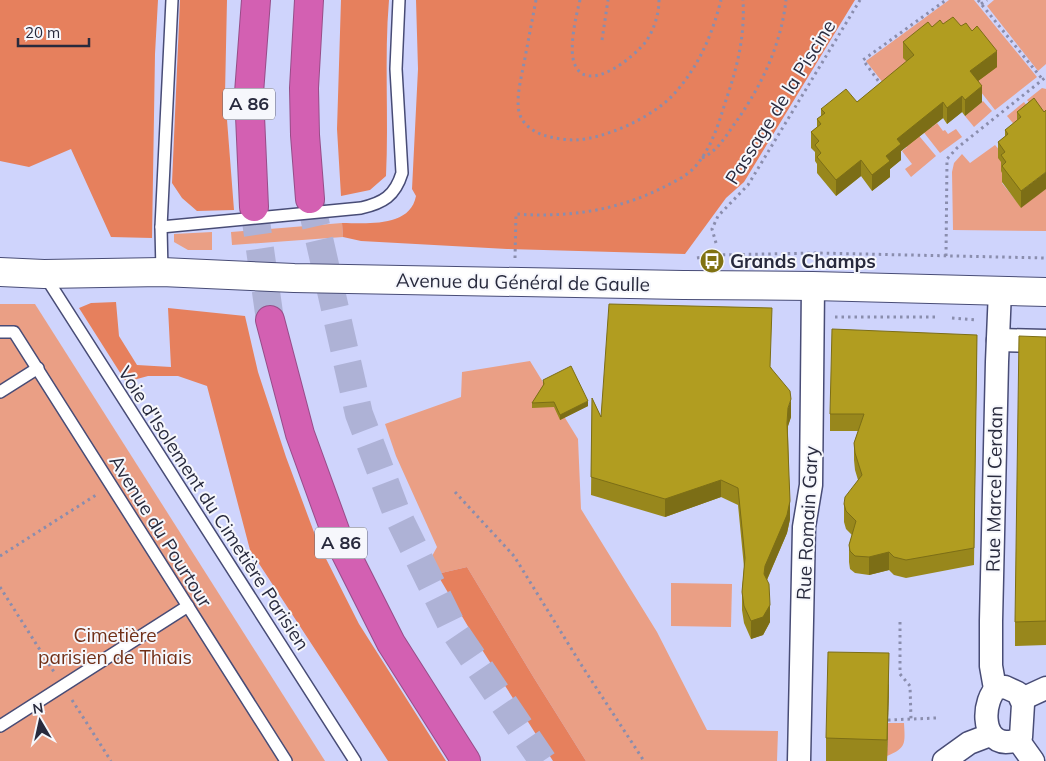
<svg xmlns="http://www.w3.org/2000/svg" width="1046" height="761" font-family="Mulish,sans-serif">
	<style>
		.green { fill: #ea9f85 }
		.forest { fill: #e6805d }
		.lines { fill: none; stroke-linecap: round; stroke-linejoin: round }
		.motorway-tunnel { stroke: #aeb2d6; stroke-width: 28; stroke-dasharray: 28 14; stroke-linecap: butt }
		.service-casing { stroke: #484c76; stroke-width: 14 }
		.minor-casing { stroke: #484c76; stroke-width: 25 }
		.secondary-casing { stroke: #484c76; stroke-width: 30 }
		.motorway-casing { stroke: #974d89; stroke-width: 30 }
		.path { stroke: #8a8dad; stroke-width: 3; stroke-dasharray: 2.5 4; stroke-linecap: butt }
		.service { stroke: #fff; stroke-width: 11 }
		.minor { stroke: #fff; stroke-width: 22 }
		.secondary { stroke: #fff; stroke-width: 28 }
		.motorway { stroke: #d360b2; stroke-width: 28 }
		.wall { fill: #98871c }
		.shaded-wall { fill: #7c6e16 }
		.building { fill: #b19d20; stroke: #7c6e16 }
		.labels { text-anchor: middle; stroke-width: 4; stroke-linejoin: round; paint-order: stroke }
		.shield { fill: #f6f7fc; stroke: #666876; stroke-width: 1 }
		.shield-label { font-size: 18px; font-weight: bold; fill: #282a3d }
		.street-label { font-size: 19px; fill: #282a3d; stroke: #f6f7fc }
		.poi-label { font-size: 19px; font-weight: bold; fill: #282a3d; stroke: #f6f7fc; text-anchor: start }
		.park-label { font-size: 19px; fill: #702f17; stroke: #f6f7fc }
	</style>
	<rect width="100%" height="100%" fill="#cfd4fc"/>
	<g class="green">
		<polygon points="949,0 974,0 1037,77 995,110 974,83 904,58 916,73 890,92 866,61"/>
		<polygon points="994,0 1046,0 1046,64 1038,71 987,6"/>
		<polygon points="1042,88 1046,89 1046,123 1027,100"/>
		<polygon points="983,101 992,111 974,127 965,116"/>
		<polygon points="1024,102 1034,115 1017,128 1007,116"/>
		<polygon points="911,116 932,127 937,123 943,131 945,130 948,134 956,129 962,137 940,153"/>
		<polygon points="915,131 936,156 911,177 905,169 912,164 902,151 907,147 900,138"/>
		<polygon points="995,145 1003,154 1006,179 1002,183 1021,207 1046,188 1046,231 953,230 952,172 954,163 962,154 970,163"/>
		<polygon points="342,223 343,237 232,245 231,232"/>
		<polygon points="212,232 212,250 188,250 174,242 174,234"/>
		<polygon points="0,304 35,304 325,761 0,761"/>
		<polygon points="530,361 578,439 581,509 657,632 707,730 778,731 777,761 586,761 534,678 467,567 437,574 431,558 437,547 396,456 385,424 461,397 462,372"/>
		<polygon points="671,583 732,584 731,627 671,626"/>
		<path d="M888,723H904C905,743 907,748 887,756Z"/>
	</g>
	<g class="forest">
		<polygon points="0,0 158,0 155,54 152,238 111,237 71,149 29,167 0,161"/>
		<polygon points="180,0 227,0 225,94 234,210 197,211 182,198 172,183"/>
		<path d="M341,0H389C384,59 389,117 386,176L370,190L341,196L337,129Z"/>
		<path d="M416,0H855L744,182L726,198L685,254L507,249L361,241L343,237L342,223C366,223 410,228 416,196L412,189L418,69Z"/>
		<polygon points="116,302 119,336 137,365 171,367 168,308 245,316 258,372 286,457 318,543 359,624 446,761 388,761 250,550 207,386 178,376 148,376 126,382 79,308 91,303"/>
		<polygon points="467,567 534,678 586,761 553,761 479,645 437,574"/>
	</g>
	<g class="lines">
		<g class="motorway-tunnel">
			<polyline points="310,199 359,414 397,514 454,630 543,761"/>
			<polyline points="254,207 270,320"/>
		</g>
		<defs>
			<g id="service">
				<path d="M161,227L361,208C383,203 395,196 402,173L396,69L399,0"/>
				<polyline points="162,272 161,227 172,0"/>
				<polyline points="45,276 355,761"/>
				<polyline points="0,332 14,332 286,761"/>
				<polyline points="0,392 38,368"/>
				<polyline points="0,726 188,606"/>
			</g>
			<g id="minor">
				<polyline points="998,340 1046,341"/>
				<path d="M1005,687L1018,693L1023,704L1021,737C1017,741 1012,742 1006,742C980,741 983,699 997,688Z"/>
				<polyline points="997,688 994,683 991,666 991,621 997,362 1000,290"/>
				<polyline points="1022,699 1046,688"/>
				<polyline points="1018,740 1033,761"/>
				<polyline points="799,761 804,527 811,485 813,286"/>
				<polyline points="944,761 969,743 990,735"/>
			</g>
			<polyline id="secondary" points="0,272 44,274 162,272 294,278 683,285 813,286 1046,292"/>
			<g id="motorway">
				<polyline points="309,0 304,88 305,135 310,199"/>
				<polyline points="254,207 249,93 256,0"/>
				<polyline points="270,320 300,434 337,536 391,643 466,761"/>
			</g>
		</defs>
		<use href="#service" class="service-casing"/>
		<use href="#minor" class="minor-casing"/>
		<use href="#secondary" class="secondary-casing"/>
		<use href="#motorway" class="motorway-casing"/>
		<g class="path">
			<path d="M536,0C532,21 528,42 524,63C521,79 516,97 519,112C522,124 532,131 543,135C553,138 565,140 576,140C607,138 653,117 674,94C699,66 712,35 721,0"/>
			<path d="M580,0C576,16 568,50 575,65C588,95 636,56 647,40C654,29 659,14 659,0"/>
			<polyline points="978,0 1043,80"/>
			<polyline points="981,4 987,0"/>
			<polyline points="602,40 608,0"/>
			<polyline points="882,86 863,60 946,0"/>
			<path d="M702,158C717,151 724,139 733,126C760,89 781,46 786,0"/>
			<polyline points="716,243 712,229 718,216 748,185 860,0"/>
			<polyline points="946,256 947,159 957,148 1046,77"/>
			<path d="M515,258L516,214C568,218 619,210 664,187C674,182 686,176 693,169C712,149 719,122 727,97C738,65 745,34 743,0"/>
			<polyline points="697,258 714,255 817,253 1046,258"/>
			<polyline points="835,317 936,317"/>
			<polyline points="952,318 976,320"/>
			<polyline points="455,492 514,556 582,666 644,761"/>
			<polyline points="0,556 96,495"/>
			<polyline points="0,587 54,672"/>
			<polyline points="900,622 900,674 910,686 911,719"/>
			<polyline points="72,700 111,761"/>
			<polyline points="888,720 936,718"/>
		</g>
		<use href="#service" class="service"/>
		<use href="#minor" class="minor"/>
		<use href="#secondary" class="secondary"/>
		<use href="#motorway" class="motorway"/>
	</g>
	<g class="wall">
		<polygon points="943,24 961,26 997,67 978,81 982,102 965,116 962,112 947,124 943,118 901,151 901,160 890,169 890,177 872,191 861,176 836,196 817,173 817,164 815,161 815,152 811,148 811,132 817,127 817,119 821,116 821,109 857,102 907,62 903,58 903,42 932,27"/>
		<polygon points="1034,98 1021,208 1002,182 1002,173 1001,171 1001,162 998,158 998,142 1005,137 1005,130 1017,121 1017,112"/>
		<polygon points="977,335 974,565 906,578 894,575 889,570 869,575 855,573 850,569 849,562 849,545 852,535 846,529 844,522 844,504 858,480 855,470 854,460 854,443 858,431 830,431 830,414"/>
		<polygon points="1046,337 1046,645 1015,646 1015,622"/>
		<polygon points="771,367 791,417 788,426 788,433 790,519 787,533 767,580 770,622 763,635 751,639 744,623 742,610 742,592 744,567 738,505 721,497 665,517 591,495 592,398 601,417"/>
		<polygon points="543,380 588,406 560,420 554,407 532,408 532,403 543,386"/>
		<polygon points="889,684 887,761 826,761 826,738"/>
	</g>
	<g class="shaded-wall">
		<polygon points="997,51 997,67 970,87 970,71"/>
		<polygon points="982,86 982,102 965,116 965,100"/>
		<polygon points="962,96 962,112 947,124 947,108"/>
		<polygon points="943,102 943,118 901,151 901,160 890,169 890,177 872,191 872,175 886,156 897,139"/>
		<polygon points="861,160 861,176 836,196 836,180"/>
		<polygon points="1046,172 1046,189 1021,208 1021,191"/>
		<polygon points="791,399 791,417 788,426 787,441 788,408"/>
		<polygon points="588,401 588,406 560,420 560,415"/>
		<polygon points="721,480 721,497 665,517 665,499"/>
		<polygon points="790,501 790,519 787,533 765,584 764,574 765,566"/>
		<polygon points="889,552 889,570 869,575 869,557"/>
		<polygon points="770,605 770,622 763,635 751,639 751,621"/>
		<polygon points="889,653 889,684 887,761 887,740"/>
	</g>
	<g class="building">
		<polygon points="953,17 961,26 966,23 972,31 977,26 997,51 970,71 982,86 965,100 962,96 947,108 943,102 897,139 901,144 886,156 890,161 872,175 861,160 836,180 817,157 821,153 815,145 819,141 811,132 821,124 817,119 825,113 821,109 846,89 857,102 914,55 903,42 928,22 932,27 940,20 943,24"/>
		<polygon points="1034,98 1044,112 1046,110 1046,172 1021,191 1002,166 1006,162 1001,155 1005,152 998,142 1008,134 1005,130 1021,117 1017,112"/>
		<polygon points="609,304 772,308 770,367 790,391 791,399 788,408 787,423 790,501 787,515 765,566 764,574 769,584 770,605 763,617 751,621 744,606 742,592 745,558 738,488 721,480 665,499 591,477 592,398 601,417"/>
		<polygon points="832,329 977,335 974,548 906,560 894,557 889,552 869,557 855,556 850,551 849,545 856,521 846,511 844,504 845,497 862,475 855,453 854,443 864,414 830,414"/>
		<polygon points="1019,336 1046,337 1046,621 1015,622"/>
		<polygon points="571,366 588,401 560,415 554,402 532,403 544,384 543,380"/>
		<polygon points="828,652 889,653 887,740 826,738"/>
	</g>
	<defs>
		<symbol id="bus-disc" viewBox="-11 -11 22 22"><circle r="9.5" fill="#807212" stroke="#f6f7fc"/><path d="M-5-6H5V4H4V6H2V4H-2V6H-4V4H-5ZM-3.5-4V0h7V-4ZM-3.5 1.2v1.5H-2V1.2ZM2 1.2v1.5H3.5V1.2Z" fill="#fff"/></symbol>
	</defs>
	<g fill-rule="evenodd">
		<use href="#bus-disc" x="698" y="247" width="28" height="28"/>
	</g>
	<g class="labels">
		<g class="shield">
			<rect x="223" y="88.5" width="52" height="31" rx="4"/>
			<rect x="315" y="527.5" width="52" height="31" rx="4"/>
		</g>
		<g class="shield-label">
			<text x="249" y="110">A 86</text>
			<text x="341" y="549">A 86</text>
		</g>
		<g class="street-label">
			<text transform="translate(780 102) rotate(-58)" y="7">Passage de la Piscine</text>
			<text transform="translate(523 282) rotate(1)" y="7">Avenue du Général de Gaulle</text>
			<text transform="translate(994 489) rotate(-89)" y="7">Rue Marcel Cerdan</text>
			<text transform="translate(214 508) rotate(57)" y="7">Voie d'Isolement du Cimetière Parisien</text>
			<text transform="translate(807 523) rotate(-87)" y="7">Rue Romain Gary</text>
			<text transform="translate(161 531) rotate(58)" y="7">Avenue du Pourtour</text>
		</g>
		<g class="poi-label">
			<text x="730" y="268">Grands Champs</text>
		</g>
		<g class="park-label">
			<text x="115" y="642">Cimetière<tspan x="115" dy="22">parisien de Thiais</tspan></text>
		</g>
	</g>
	<g transform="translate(40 721) rotate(351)" stroke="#f6f7fc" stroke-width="4" paint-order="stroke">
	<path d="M0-4L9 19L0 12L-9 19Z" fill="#282a3d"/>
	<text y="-8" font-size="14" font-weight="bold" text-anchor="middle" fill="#282a3d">N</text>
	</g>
	<path d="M18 38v8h71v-8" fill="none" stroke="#282a3d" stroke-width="2.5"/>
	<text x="25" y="38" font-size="15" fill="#282a3d" stroke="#f6f7fc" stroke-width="4" paint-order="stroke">20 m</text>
</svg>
